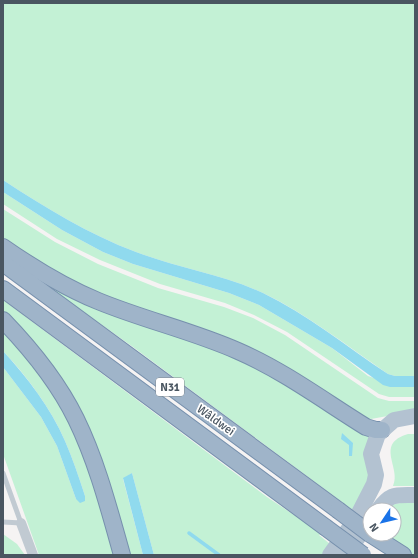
<svg xmlns="http://www.w3.org/2000/svg" width="418" height="558" font-family="Signika,sans-serif">
	<style>
		.green { fill: #c3f1d5 }
		.water { fill: #90daee }
		.lines { fill: none; stroke-linecap: round; stroke-linejoin: round }
		.stream { stroke: #90daee; stroke-width: 3.5 }
		.trunk-casing { stroke: #7690ad; stroke-width: 18 }
		.service { stroke: #c1cad2; stroke-width: 5 }
		.minor { stroke: #c1cad2; stroke-width: 10 }
		.primary { stroke: #b3c2d1; stroke-width: 16 }
		.trunk { stroke: #9fb4c9; stroke-width: 16 }
		.trunk-bridge-casing { stroke: #7690ad; stroke-width: 18; stroke-linecap: butt }
		.trunk-bridge { stroke: #9fb4c9; stroke-width: 16 }
		.labels { text-anchor: middle; stroke-width: 3.5; stroke-linejoin: round; paint-order: stroke }
		.shield { fill: #fff; stroke: #808990; stroke-width: 1 }
		.shield-label { font-size: 11px; font-weight: bold; fill: #4a5661 }
		.street-label { font-size: 12px; fill: #4a5661; stroke: #fff }
	</style>
	<rect width="100%" height="100%" fill="#f5f3f3"/>
	<g class="green">
		<path d="M3,3H415V376H395L388,374C347,346 307,314 263,293C222,274 178,268 136,252C88,234 46,208 3,180Z"/>
		<polygon points="3,192 62,230 103,252 133,264 229,293 259,305 332,348 368,376 400,387 415,387 415,397 389,397 379,394 287,332 254,315 225,303 160,284 100,260 57,239 3,204"/>
		<polygon points="3,209 55,242 98,264 158,288 224,307 253,318 285,335 378,398 389,401 415,401 415,411 371,419 365,419 341,406 100,297 3,242"/>
		<polygon points="23,265 236,354 370,435 368,479 354,511 133,347 43,283"/>
		<polygon points="3,300 267,497 321,533 319,535 330,544 323,555 154,555 132,473 123,479 143,555 128,555 101,463 3,316"/>
		<path d="M3,325L23,348L71,419L98,496L114,555H39L3,454V367L41,417L57,446L76,499L85,501V496C79,478 73,459 65,441C52,410 26,375 3,351Z"/>
		<path d="M408,434H415V486H393C402,468 374,444 408,434Z"/>
		<polygon points="415,500 415,555 414,555 384,534 394,534 394,510 383,510 391,505"/>
		<polygon points="3,534 17,544 25,555 3,555"/>
	</g>
	<g class="water">
		<path d="M3,180C46,208 88,234 136,252C178,268 222,274 263,293C307,314 347,347 388,374L395,376H415V387H390L383,385L332,348L259,305L229,293L133,264L103,252L62,230L3,192Z"/>
		<path d="M3,351C27,377 51,408 65,441C73,459 79,478 85,496V501L80,503L76,499L57,446L41,417L3,367Z"/>
		<polygon points="342,433 353,443 352,456 349,456 349,445 341,439"/>
		<polygon points="132,473 154,555 143,555 123,478"/>
	</g>
	<g class="lines">
		<polyline class="stream" points="189,533 219,555"/>
		<defs>
			<g id="trunk">
				<path d="M3,247C33,268 64,287 98,301C144,320 193,331 238,351C284,371 324,401 366,427L376,430H382"/>
				<polyline points="3,263 338,510"/>
				<polyline points="3,289 325,527"/>
				<path d="M3,320C31,349 58,382 76,419C97,462 109,509 122,555"/>
				<polyline points="370,534 403,555"/>
			</g>
		</defs>
		<use href="#trunk" class="trunk-casing"/>
		<polyline class="service" points="3,473 21,523 3,522"/>
		<polyline class="minor" points="21,523 33,555"/>
		<g class="primary">
			<path d="M378,510C391,493 395,495 415,495"/>
			<polyline points="330,555 356,519 374,484 376,475 371,454 378,434 394,420 415,416"/>
			<polyline points="345,555 370,521"/>
		</g>
		<use href="#trunk" class="trunk"/>
		<defs>
			<g id="trunk-bridge">
				<polyline points="338,510 370,534"/>
				<polyline points="325,527 363,555"/>
			</g>
		</defs>
		<use href="#trunk-bridge" class="trunk-bridge-casing"/>
		<use href="#trunk-bridge" class="trunk-bridge"/>
	</g>
	<g class="labels">
		<rect class="shield" x="156" y="378" width="28" height="18" rx="3"/>
		<g class="shield-label">
			<text x="170" y="391">N31</text>
		</g>
		<g class="street-label">
			<text transform="translate(216 420) rotate(36)" y="4">Wâldwei</text>
		</g>
	</g>
	<rect width="418" height="558" fill="none" stroke="#4a5661" stroke-width="8"/>
	<g transform="translate(382 522) rotate(235)"><circle r="19" fill="#ffffff" stroke="#b7bbc0"/>
	<path d="M0-3L7 15L0 10L-7 15Z" fill="#1a73e8"/>
	<text y="-6" font-size="11" font-weight="bold" text-anchor="middle" fill="#4a5661">N</text>
	</g>
</svg>
